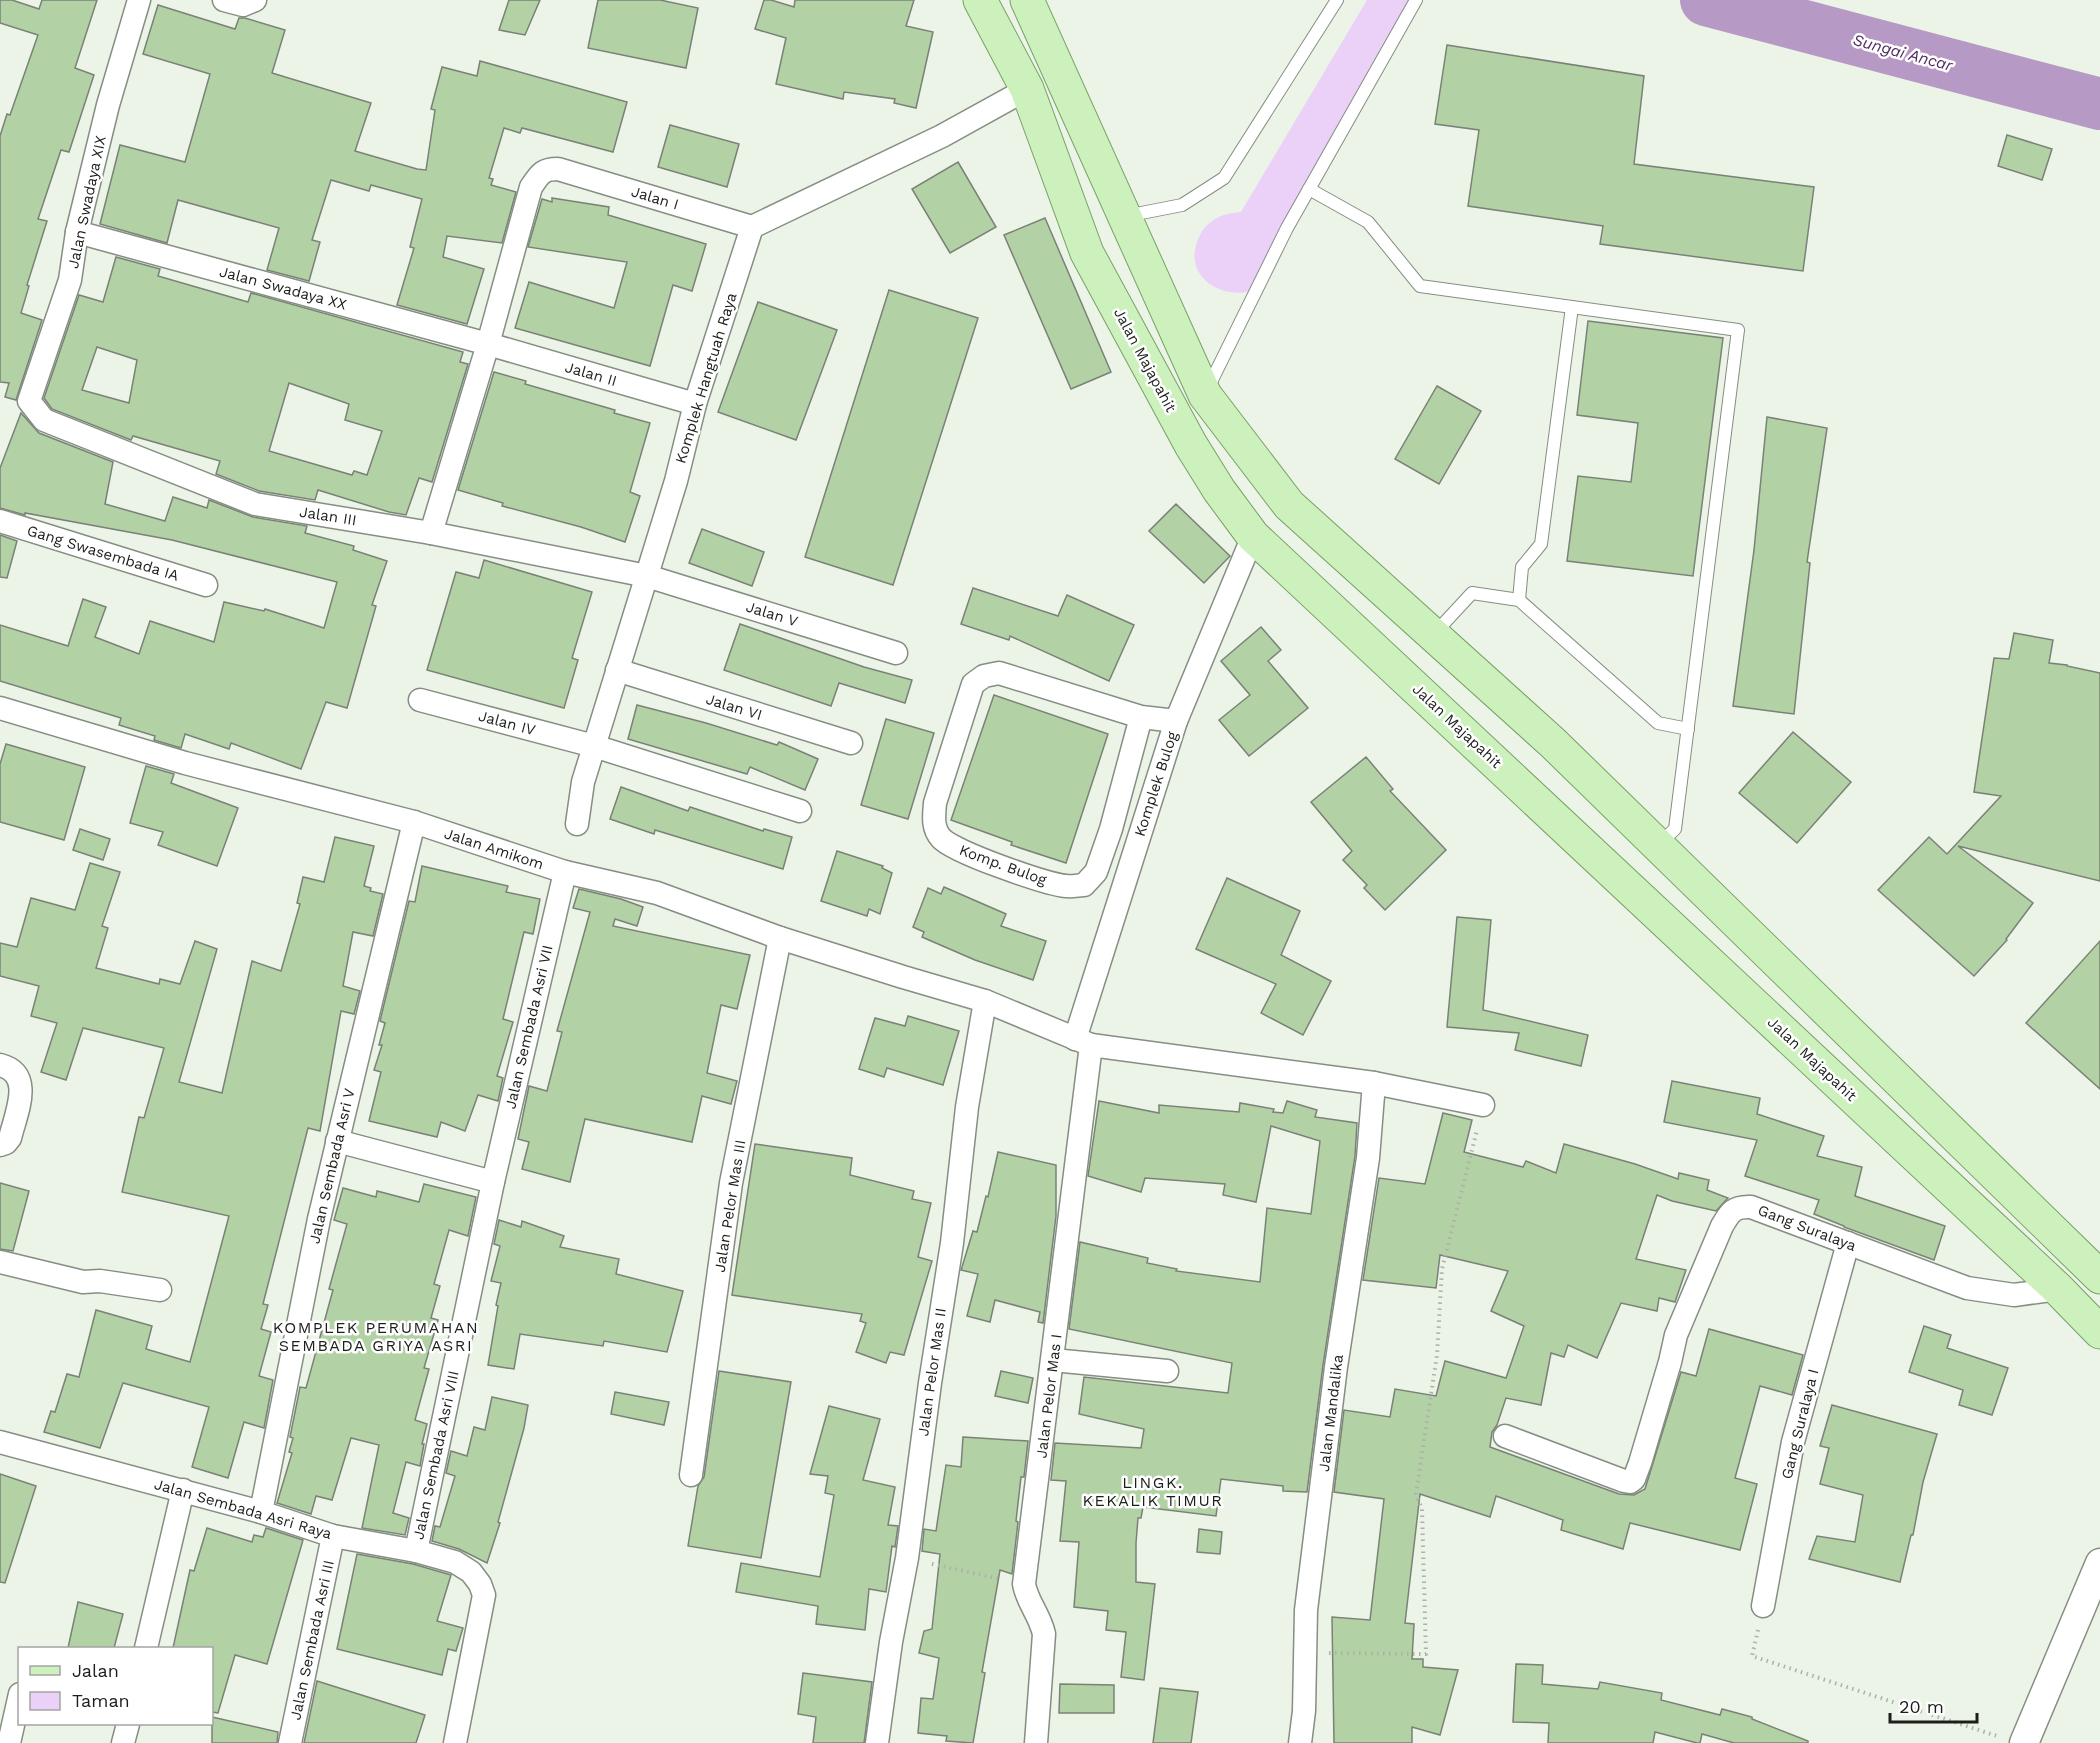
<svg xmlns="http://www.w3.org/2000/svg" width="2100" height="1743" font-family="'Work Sans',sans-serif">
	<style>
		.green { fill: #ebd0f8 }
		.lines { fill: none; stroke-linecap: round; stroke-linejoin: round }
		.river { stroke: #b799c5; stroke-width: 52 }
		.building { fill: #b2d2a5; stroke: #7a8277; stroke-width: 1.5; fill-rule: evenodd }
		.service-casing { stroke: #858e82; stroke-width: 14 }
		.minor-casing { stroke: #858e82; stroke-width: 25 }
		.tertiary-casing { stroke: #858e82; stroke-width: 31 }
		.primary-casing { stroke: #78a166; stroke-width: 35 }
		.path { stroke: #abb2a7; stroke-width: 4; stroke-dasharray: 1.5 4.5; stroke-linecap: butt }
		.service { stroke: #fff; stroke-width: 12 }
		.minor { stroke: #fff; stroke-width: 22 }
		.tertiary { stroke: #fff; stroke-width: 28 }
		.primary { stroke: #ccf1bc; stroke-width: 33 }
		.labels { text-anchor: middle; stroke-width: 5; stroke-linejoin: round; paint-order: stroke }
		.street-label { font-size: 15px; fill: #1b1e1a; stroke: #fff }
		.water-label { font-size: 16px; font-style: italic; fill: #4f2960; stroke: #fff }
		.neighbourhood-label { font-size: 16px; letter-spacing: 1.5px; fill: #1b1e1a; stroke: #fff }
	</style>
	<rect width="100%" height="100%" fill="#ebf4e7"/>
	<path class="green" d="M1367,0H1411L1274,239C1292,321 1170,300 1199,237C1207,220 1223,213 1241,212Z"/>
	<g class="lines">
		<polyline class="river" points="1706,0 2100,104"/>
	</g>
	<g class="building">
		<polygon points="0,0 12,0 39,9 42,0 97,0 75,68 94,75 69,152 61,150 38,219 47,221 27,285 29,286 21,313 42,320 16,400 5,397 9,383 0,382 0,136 7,114 10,115 38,35 0,23"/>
		<polygon points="509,0 540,0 525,35 499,30"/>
		<polygon points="598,0 660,0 698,8 686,68 588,48"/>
		<polygon points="764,0 771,0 794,7 795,0 914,0 906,26 933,32 916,108 894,103 895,99 844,92 843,99 776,84 786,38 755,29"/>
		<polygon points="158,5 235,29 239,18 245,18 285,30 272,73 371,103 355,151 417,169 426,170 435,110 431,109 442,67 477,76 480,61 627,102 613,152 522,128 520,133 504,128 489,178 493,179 491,185 516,192 502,243 447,236 443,257 484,269 467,324 397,305 414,248 410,247 422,199 371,185 369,191 331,180 312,240 320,242 309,281 267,270 279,228 178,200 167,243 100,224 120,145 185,162 210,74 143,54"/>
		<polygon points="1447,45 1644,76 1634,164 1814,187 1803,271 1600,244 1603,226 1468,206 1479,130 1435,124"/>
		<polygon points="670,125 739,144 727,187 658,167"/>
		<polygon points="2007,135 2052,149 2042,180 1998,166"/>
		<polygon points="958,162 996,227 950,253 912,189"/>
		<polygon points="552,198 609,207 608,215 706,244 692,291 673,285 650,366 515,328 529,282 614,308 627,262 528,247 542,199 552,202"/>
		<polygon points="1045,218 1111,372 1071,389 1004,235"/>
		<path d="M116,257L160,269L158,276L248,302L251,293L463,352L460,362L468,364L432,482L419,478L406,515L389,512L318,490L315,500L259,491L216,474L220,461L133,436L131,440L52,409L44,398L79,295L103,302ZM97,347L137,360L129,403L82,390ZM289,383L349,404L345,420L382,431L367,475L354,471L352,475L269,451Z"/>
		<polygon points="889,290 978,318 893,585 805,557"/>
		<polygon points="758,302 837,330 796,440 718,412"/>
		<polygon points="1588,321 1723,338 1693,576 1567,561 1578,476 1631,482 1638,423 1577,415"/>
		<polygon points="494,372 526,381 525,384 615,410 614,413 650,423 630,492 640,496 625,542 581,527 502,506 503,503 458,490"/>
		<polygon points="1437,386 1481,411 1439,484 1395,459"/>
		<polygon points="21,413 39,433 113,462 105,504 165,521 173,497 207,508 209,500 253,517 307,526 305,533 354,546 353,550 387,561 372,605 376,606 347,708 326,702 301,769 231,743 229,749 185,734 181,748 154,740 155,736 119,725 121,718 0,681 0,625 68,646 83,599 106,607 95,637 139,654 150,621 214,642 224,602 264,611 265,609 324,628 337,582 172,540 25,513 25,515 0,508 0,468"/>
		<polygon points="1767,417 1827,428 1807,562 1810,563 1794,714 1733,706 1754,550"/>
		<polygon points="1176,504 1230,556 1204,583 1149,531"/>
		<polygon points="702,529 764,552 752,586 689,563"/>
		<polygon points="0,535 17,541 7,578 0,577"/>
		<polygon points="484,560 592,592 572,658 578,660 564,708 427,670 456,572 479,578"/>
		<polygon points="973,588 1058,616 1067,595 1134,625 1109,681 1010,636 1009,640 961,624"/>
		<polygon points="740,624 864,667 912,680 905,703 839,683 831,706 724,670"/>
		<polygon points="1261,627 1281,650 1268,661 1308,708 1249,756 1219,720 1250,695 1221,661"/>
		<polygon points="2014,633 2053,640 2049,663 2067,665 2067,666 2100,673 2100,881 1958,846 2033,903 2006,939 2007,940 1974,976 1878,890 1929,837 1947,854 2001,796 1974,792 1994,658 2009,659"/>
		<polygon points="994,695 1108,734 1066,863 1011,845 1012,842 951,820"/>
		<polygon points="637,705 706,723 777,745 779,742 818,759 805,790 750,767 747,774 628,739"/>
		<polygon points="886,719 934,733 908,819 861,805"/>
		<polygon points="1793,732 1851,782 1797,843 1739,793"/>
		<polygon points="6,744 85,767 64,840 0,822 0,764"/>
		<polygon points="1366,757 1393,789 1390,791 1446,850 1385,910 1364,888 1367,885 1343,860 1352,851 1311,802"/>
		<polygon points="146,766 174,774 171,783 238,808 217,866 158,845 163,832 130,823"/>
		<polygon points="621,787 688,811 690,807 763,831 764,829 792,837 783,869 655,830 654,834 610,819"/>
		<polygon points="80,829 110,839 103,860 73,850"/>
		<polygon points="335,837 374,846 364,886 371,888 370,891 383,894 373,936 353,932 343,986 360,991 354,1014 341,1011 320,1131 308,1128 263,1304 268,1305 261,1329 271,1332 259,1376 273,1380 264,1428 244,1422 228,1478 192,1467 209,1407 123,1383 100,1448 44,1432 51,1411 55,1412 67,1374 79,1377 96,1310 152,1326 146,1349 190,1362 229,1216 122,1192 139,1117 144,1118 164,1048 83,1028 66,1080 41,1072 57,1023 31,1016 39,986 0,976 0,943 17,947 31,898 75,910 90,863 120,872 102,926 108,928 96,968 159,984 160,979 180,984 195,941 217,949 179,1082 222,1093 252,961 281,971 300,904 297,903 303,877 324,882"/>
		<polygon points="837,851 883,866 882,868 892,873 880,914 869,909 867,916 821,901"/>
		<polygon points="422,866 508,886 506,892 540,899 533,934 524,932 503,1019 513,1022 497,1076 503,1078 498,1101 478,1095 465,1131 441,1122 437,1137 369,1121 381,1072 374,1070 382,1045 379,1045 385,1023 380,1021 409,901 415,902"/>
		<polygon points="1227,878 1300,911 1281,955 1331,981 1303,1035 1261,1013 1276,984 1196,949"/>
		<polygon points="944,887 1006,914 1001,926 1046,941 1033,980 975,960 922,937 924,932 913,927 928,888 941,894"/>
		<polygon points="579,889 621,899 643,907 637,926 615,919 613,926 750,955 737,1009 721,1005 707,1073 737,1081 731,1104 702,1096 692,1142 585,1119 570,1182 522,1169 529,1142 518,1139 529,1086 547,1091 562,1032 557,1031 590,912 573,908"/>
		<polygon points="1457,917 1491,920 1483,1010 1588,1035 1581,1066 1515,1050 1519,1033 1447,1027"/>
		<polygon points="2100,941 2100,1089 2026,1023"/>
		<polygon points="908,1016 959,1031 943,1085 887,1068 884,1077 859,1069 875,1018 905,1026"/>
		<polygon points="1672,1081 1760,1098 1757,1114 1824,1136 1817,1156 1862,1167 1855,1196 1945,1226 1934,1260 1844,1227 1844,1226 1814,1214 1819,1200 1745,1176 1757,1140 1664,1122"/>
		<polygon points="1099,1101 1159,1113 1159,1105 1239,1112 1240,1103 1274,1109 1273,1112 1283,1113 1287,1101 1317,1110 1315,1117 1357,1123 1355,1156 1323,1365 1307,1492 1283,1491 1283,1486 1221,1479 1216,1516 1143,1507 1141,1518 1138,1518 1136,1543 1136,1582 1155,1584 1144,1680 1121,1677 1126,1632 1106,1630 1108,1611 1074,1607 1079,1542 1060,1541 1066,1481 1051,1480 1055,1443 1141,1448 1144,1429 1079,1414 1084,1377 1228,1393 1232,1363 1069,1329 1080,1242 1148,1258 1147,1263 1177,1269 1176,1271 1260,1282 1267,1208 1311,1214 1320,1141 1271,1126 1256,1202 1223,1195 1225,1184 1145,1178 1141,1192 1088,1176"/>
		<polygon points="1443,1113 1472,1120 1464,1152 1523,1167 1526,1161 1556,1173 1564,1144 1635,1164 1678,1179 1679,1173 1709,1180 1707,1190 1728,1198 1716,1211 1672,1201 1657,1195 1636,1259 1686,1270 1675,1302 1659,1298 1657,1311 1621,1303 1597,1358 1568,1345 1564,1357 1551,1353 1541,1405 1506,1398 1497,1425 1492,1432 1490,1447 1619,1494 1634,1495 1645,1489 1681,1372 1696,1376 1709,1329 1803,1355 1792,1395 1760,1386 1735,1478 1757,1484 1740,1550 1630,1523 1623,1549 1561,1530 1563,1520 1496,1496 1490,1517 1420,1494 1405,1623 1414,1624 1412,1659 1423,1659 1423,1667 1458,1670 1440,1735 1412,1727 1412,1743 1334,1743 1332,1617 1370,1620 1384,1499 1334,1492 1344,1410 1390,1417 1395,1389 1436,1396 1445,1361 1506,1378 1524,1326 1491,1311 1508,1271 1440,1255 1436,1288 1363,1280 1379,1178 1425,1184"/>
		<polygon points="755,1144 852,1158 850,1175 914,1191 912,1199 931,1203 918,1257 932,1261 904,1355 890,1352 886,1363 856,1352 866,1323 860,1321 862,1314 732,1295"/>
		<polygon points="998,1152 1056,1165 1056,1216 1043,1323 1038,1322 1040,1312 995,1300 990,1322 967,1316 978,1274 961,1270 962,1267 973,1231 977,1232 986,1196 988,1197"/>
		<polygon points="0,1183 29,1191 13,1251 0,1249"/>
		<polygon points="424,1184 476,1197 468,1236 449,1230 434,1284 440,1286 431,1318 438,1320 424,1368 429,1369 415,1420 427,1424 422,1444 424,1444 420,1466 406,1462 393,1513 409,1518 405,1535 362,1528 379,1445 351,1438 332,1500 316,1496 311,1514 277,1503 292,1453 289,1452 293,1438 290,1437 300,1387 306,1388 333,1290 329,1289 347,1224 334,1220 343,1188 376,1197 377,1191 419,1202"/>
		<polygon points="499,1220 521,1227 522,1221 564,1236 560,1247 619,1259 616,1274 683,1291 667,1352 604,1341 603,1346 520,1334 514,1369 488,1365 498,1306 496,1305 501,1283 491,1281 500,1246 494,1244"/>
		<polygon points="1924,1326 1951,1335 1947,1348 2008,1368 1992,1415 1959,1405 1963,1390 1909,1372"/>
		<polygon points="719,1371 791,1382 761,1558 688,1546 698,1486 704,1477"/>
		<polygon points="1001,1371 1033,1378 1028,1403 995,1396"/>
		<polygon points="615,1392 669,1402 664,1425 611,1414"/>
		<polygon points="492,1397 528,1405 524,1428 498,1522 500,1523 487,1563 459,1549 432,1541 435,1526 440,1527 455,1476 446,1473 451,1451 467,1456 474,1427 485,1430"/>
		<polygon points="1832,1405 1937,1434 1923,1482 1913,1535 1911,1535 1900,1582 1809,1559 1817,1536 1855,1542 1863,1495 1820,1484 1829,1448 1820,1446"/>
		<polygon points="829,1406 880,1419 863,1480 895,1487 888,1525 898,1526 895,1547 892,1546 886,1592 869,1589 865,1630 816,1624 818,1606 736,1592 741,1563 820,1577 834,1495 825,1493 828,1476 810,1474"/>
		<polygon points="963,1437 1028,1441 1024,1477 1021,1477 1016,1521 1018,1522 1012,1574 1000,1570 982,1672 985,1673 973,1743 946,1741 947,1736 918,1733 921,1698 933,1699 939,1658 919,1653 924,1631 932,1629 940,1554 922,1551 924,1529 936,1531 946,1465 961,1467"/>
		<polygon points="0,1474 36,1486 5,1583 0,1582"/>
		<polygon points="207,1528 252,1542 254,1535 263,1537 266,1528 303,1540 267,1664 235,1655 218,1713 212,1712 212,1648 173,1648 190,1570 194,1571"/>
		<polygon points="1199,1529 1222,1532 1220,1554 1197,1552"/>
		<polygon points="357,1554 413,1564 451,1575 437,1621 463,1628 456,1651 448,1649 442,1675 337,1649"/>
		<polygon points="78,1602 123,1614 114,1648 68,1648"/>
		<polygon points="1516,1664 1543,1665 1542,1684 1598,1689 1600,1682 1662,1693 1661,1700 1720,1715 1722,1709 1752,1717 1752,1719 1808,1741 1808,1743 1734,1743 1702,1734 1700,1743 1697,1743 1655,1732 1653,1743 1548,1743 1549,1723 1513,1722"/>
		<polygon points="803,1673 872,1682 864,1743 813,1743 816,1717 798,1714"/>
		<polygon points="317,1681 425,1715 416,1743 304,1743"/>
		<polygon points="1060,1684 1114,1685 1114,1713 1059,1713"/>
		<polygon points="1160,1688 1198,1692 1191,1743 1153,1743"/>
		<polygon points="212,1717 278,1732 277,1743 212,1743"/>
	</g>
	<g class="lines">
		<defs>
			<g id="service">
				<polyline points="1309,189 1368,222 1420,286 1738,330 1675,829 1659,844"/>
				<polyline points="1126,216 1182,205 1224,178 1337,0"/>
				<polyline points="1207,390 1287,228 1416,0"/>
				<polyline points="1519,600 1522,567 1541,544 1572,307"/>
				<polyline points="1434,634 1472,593 1519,600 1658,723 1688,729"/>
			</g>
			<g id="minor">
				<polyline points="139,0 108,105 77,232 70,280 29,401 44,420 255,504 431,533 647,576 896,653"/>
				<polyline points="224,0 243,5 255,0"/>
				<polyline points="77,232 488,344 695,404"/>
				<polyline points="0,521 206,585"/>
				<path d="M431,533L488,344L531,187C540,174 542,169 558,169L752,227"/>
				<polyline points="617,670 851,743"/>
				<polyline points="420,700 594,746 800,811"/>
				<polyline points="0,708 185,763 414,822 565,872 657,893 780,938 903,977 985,1001 1091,1045 1374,1083 1483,1105"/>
				<path d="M1141,717L1111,829L1096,872L1084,885C1079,885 1072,887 1066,886C1046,884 953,852 941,838C932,828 934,816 935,803L973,684L984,676L999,673L1141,717L1176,721"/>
				<polyline points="577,824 583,782 676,481 695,404 752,227 942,136 1027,89"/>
				<polyline points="1075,1039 1176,721 1253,536"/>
				<path d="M0,1065C35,1074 16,1113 10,1138L6,1143L0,1145"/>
				<polyline points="337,1141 493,1182"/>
				<polyline points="0,1262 83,1282 100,1281 160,1290"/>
				<polyline points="1053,1360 1167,1371"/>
				<path d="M1505,1436L1624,1481L1630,1482L1634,1479L1640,1463L1670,1362L1676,1335L1722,1226C1730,1212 1734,1206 1751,1207L1967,1288L2014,1295L2058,1289"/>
				<polyline points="0,1442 261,1512 333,1536 416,1551 455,1562 471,1572 480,1584 484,1595 455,1743"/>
				<polyline points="691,1475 731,1183 780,938"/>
				<polyline points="261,1512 319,1219 414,822"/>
				<polyline points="416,1551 493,1182 565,872"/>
				<polyline points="1763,1606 1793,1442 1848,1243"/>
				<polyline points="146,1648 183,1490"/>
				<polyline points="9,1743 20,1694"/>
				<polyline points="123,1743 128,1724"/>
				<polyline points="290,1743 333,1536"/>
				<polyline points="877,1743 891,1642 907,1558 930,1383 952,1243 967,1107 985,1001"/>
				<path d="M1036,1743L1044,1634C1040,1615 1027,1602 1024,1584L1091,1045"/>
				<polyline points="1300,1743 1304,1711 1306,1610 1336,1367 1368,1158 1374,1083"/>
			</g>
			<polyline id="tertiary" points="2024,1743 2100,1563"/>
			<g id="primary">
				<polyline points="980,0 1027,89 1087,253 1191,445 1219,490 1253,536 2058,1289 2100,1332"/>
				<polyline points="1027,0 1205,395 1289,505 1553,743 2100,1277"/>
			</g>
		</defs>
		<use href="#service" class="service-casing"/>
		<use href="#minor" class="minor-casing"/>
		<use href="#tertiary" class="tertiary-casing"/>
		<use href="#primary" class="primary-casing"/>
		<g class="path">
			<polyline points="932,1564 1000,1579"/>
			<polyline points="1758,1630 1752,1656 1997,1736"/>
			<polyline points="1329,1653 1426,1654 1422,1509 1416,1494 1437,1355 1442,1269 1477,1130"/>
		</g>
		<use href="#service" class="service"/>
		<use href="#minor" class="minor"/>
		<use href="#tertiary" class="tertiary"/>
		<use href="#primary" class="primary"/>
	</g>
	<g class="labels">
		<g class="street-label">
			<text transform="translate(655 198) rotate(17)" y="5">Jalan I</text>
			<text transform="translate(87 202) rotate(-78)" y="5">Jalan Swadaya XIX</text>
			<text transform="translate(283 288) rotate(15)" y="5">Jalan Swadaya XX</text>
			<text transform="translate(1145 360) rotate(62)" y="5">Jalan Majapahit</text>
			<text transform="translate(591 374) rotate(16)" y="5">Jalan II</text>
			<text transform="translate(706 378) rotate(-73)" y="5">Komplek Hangtuah Raya</text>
			<text transform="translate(328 516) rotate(9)" y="5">Jalan III</text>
			<text transform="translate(103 553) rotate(17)" y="5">Gang Swasembada IA</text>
			<text transform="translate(772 614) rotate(17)" y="5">Jalan V</text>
			<text transform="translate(734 707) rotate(17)" y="5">Jalan VI</text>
			<text transform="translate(507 723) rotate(15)" y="5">Jalan IV</text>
			<text transform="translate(1457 726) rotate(43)" y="5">Jalan Majapahit</text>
			<text transform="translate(1156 784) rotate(-72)" y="5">Komplek Bulog</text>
			<text transform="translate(494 849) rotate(18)" y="5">Jalan Amikom</text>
			<text transform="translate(1003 865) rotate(20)" y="5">Komp. Bulog</text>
			<text transform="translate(529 1027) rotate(-77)" y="5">Jalan Sembada Asri VII</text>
			<text transform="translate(1812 1059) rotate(43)" y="5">Jalan Majapahit</text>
			<text transform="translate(332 1166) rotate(-77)" y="5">Jalan Sembada Asri V</text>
			<text transform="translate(730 1206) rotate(-81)" y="5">Jalan Pelor Mas III</text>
			<text transform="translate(1807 1228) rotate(21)" y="5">Gang Suralaya</text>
			<text transform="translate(932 1372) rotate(-82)" y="5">Jalan Pelor Mas II</text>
			<text transform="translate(1049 1396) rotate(-83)" y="5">Jalan Pelor Mas I</text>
			<text transform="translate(1331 1413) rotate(-83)" y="5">Jalan Mandalika</text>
			<text transform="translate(1800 1424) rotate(-76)" y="5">Gang Suralaya I</text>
			<text transform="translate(436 1455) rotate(-78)" y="5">Jalan Sembada Asri VIII</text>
			<text transform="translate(243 1509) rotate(16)" y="5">Jalan Sembada Asri Raya</text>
			<text transform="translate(312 1640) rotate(-78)" y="5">Jalan Sembada Asri III</text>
		</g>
		<g class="water-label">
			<text transform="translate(1903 52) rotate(15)" y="6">Sungai Ancar</text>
		</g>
		<g class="neighbourhood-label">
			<text x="376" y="1333">KOMPLEK PERUMAHAN<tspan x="376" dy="18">SEMBADA GRIYA ASRI</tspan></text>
			<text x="1153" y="1488">LINGK.<tspan x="1153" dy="18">KEKALIK TIMUR</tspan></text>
		</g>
	</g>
	<rect x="18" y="1647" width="195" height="78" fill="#ffffff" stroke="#a4a5a3" stroke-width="1.5"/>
	<rect x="30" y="1666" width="30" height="9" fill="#ccf1bc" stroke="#a4a5a3" stroke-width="1.5"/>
	<text x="72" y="1677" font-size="18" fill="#1b1e1a">Jalan</text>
	<rect x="30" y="1692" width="30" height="18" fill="#ebd0f8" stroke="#a4a5a3" stroke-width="1.5"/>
	<text x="72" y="1707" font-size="18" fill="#1b1e1a">Taman</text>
	<path d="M1890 1713v9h87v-9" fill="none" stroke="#1b1e1a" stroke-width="3"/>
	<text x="1899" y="1713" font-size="18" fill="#1b1e1a" stroke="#ffffff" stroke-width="4.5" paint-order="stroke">20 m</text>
</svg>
